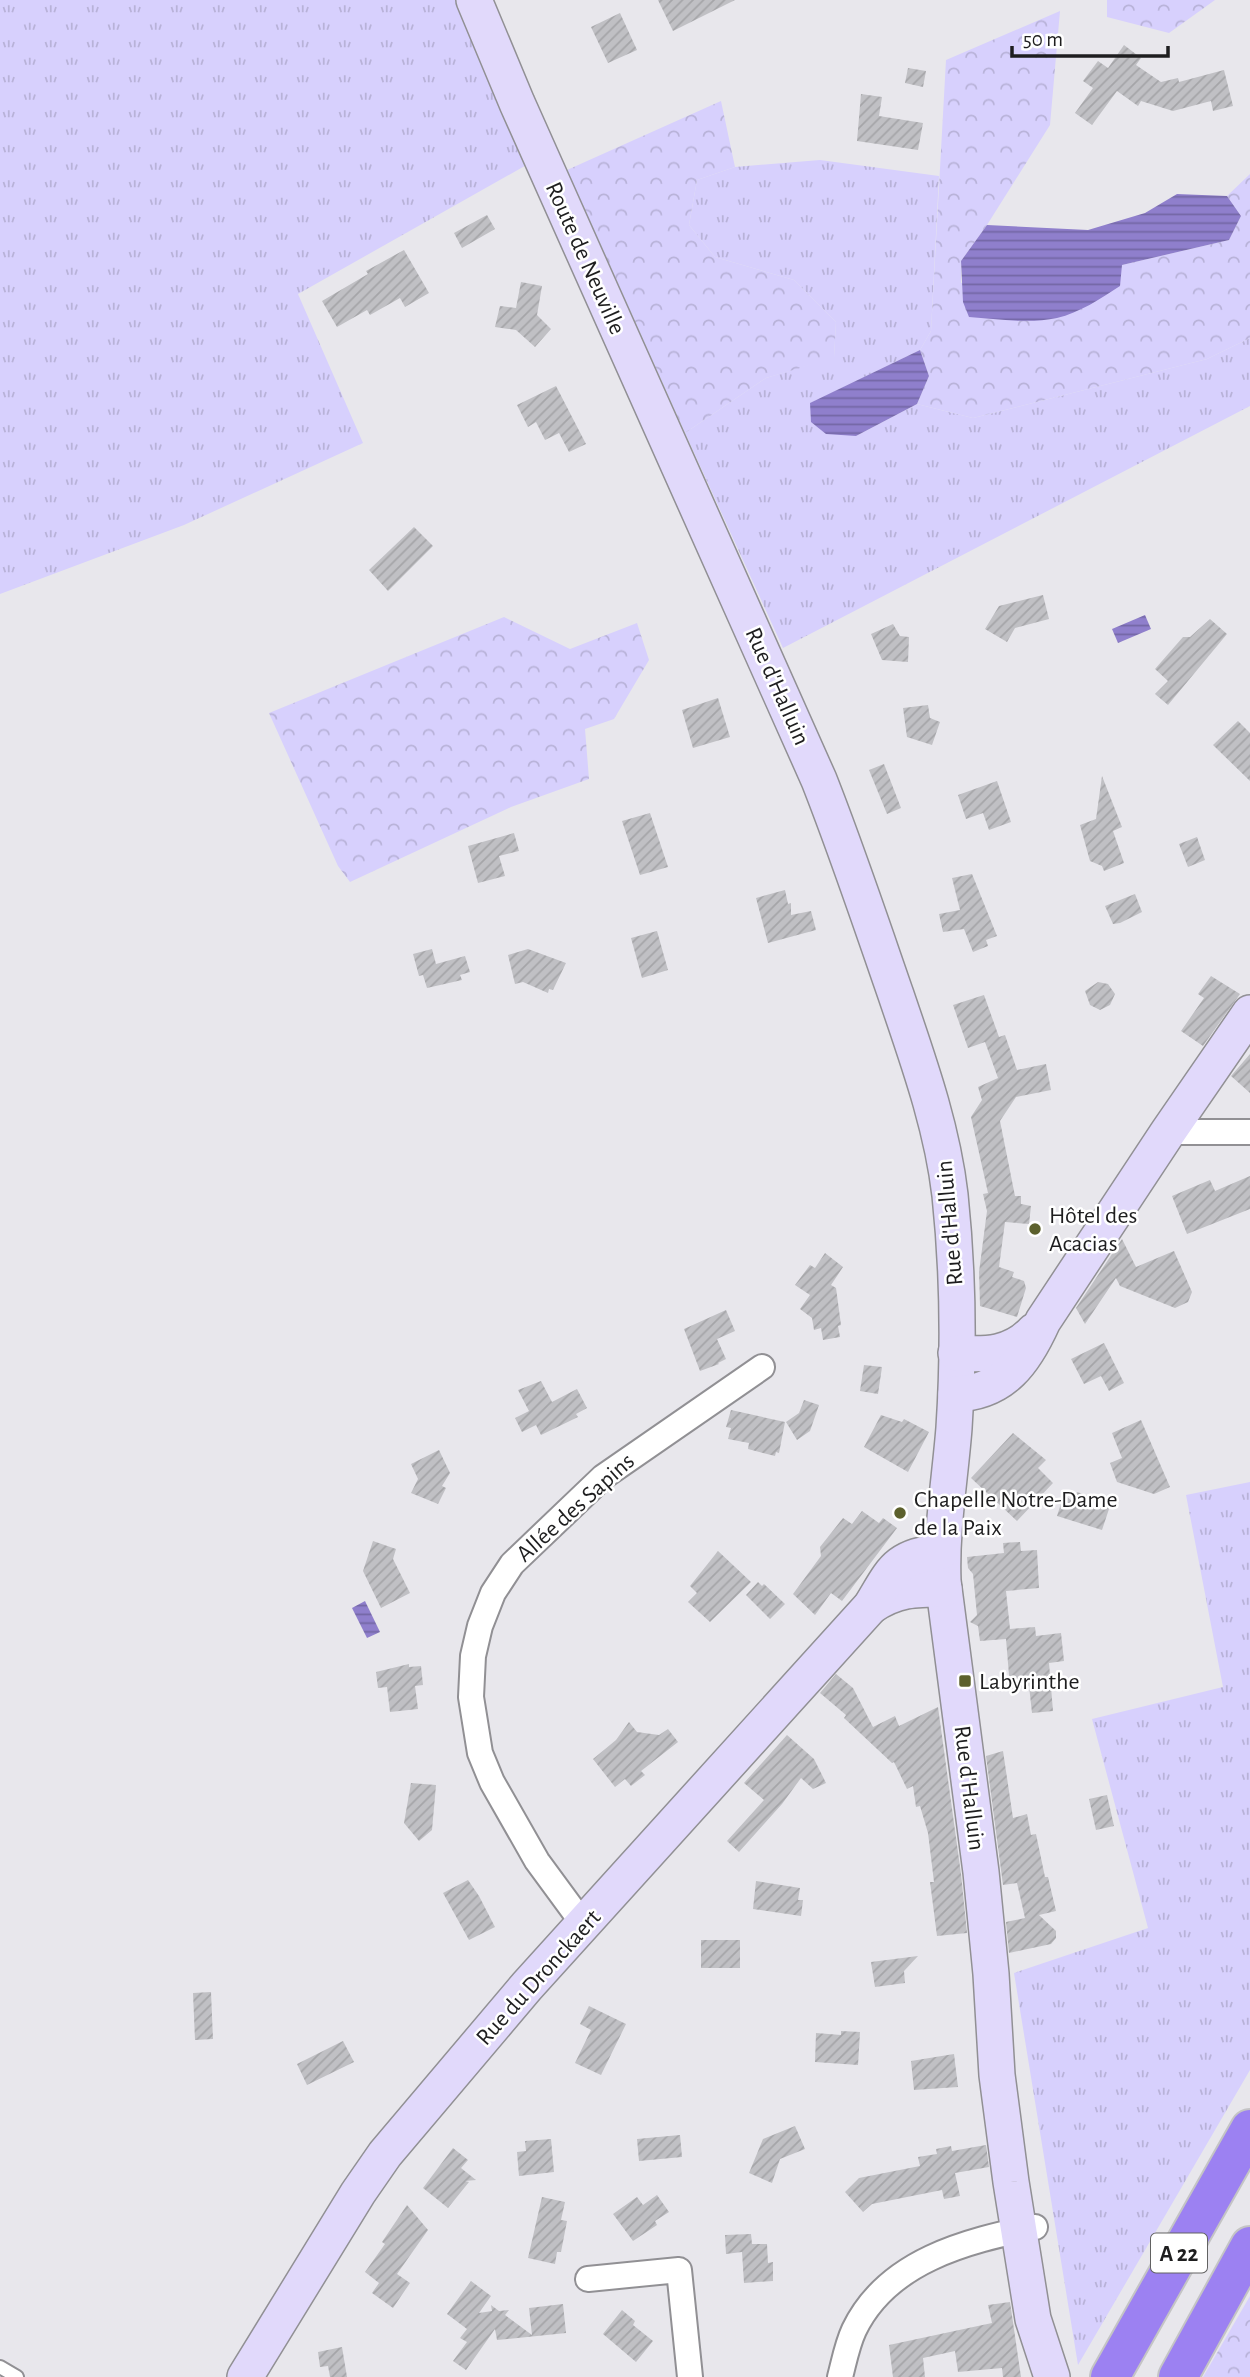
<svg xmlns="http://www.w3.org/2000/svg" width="1250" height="2377" font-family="'Alegreya Sans',sans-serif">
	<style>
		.grass { fill: url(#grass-tufts) }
		.forest { fill: url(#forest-crowns) }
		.water { fill: url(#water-rules) }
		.building { fill: url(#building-hatch) }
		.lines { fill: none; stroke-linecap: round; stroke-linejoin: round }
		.service-casing { stroke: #919094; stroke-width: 16 }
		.minor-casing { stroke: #919094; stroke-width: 28 }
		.secondary-casing { stroke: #919094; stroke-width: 38 }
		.motorway-casing { stroke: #c4c4c5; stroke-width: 42 }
		.service { stroke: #fff; stroke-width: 12 }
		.minor { stroke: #fff; stroke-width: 24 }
		.secondary { stroke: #e1d9fb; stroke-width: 35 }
		.motorway { stroke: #9c81f2; stroke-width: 38 }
		.poi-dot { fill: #5c602d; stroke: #fff; stroke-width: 2.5 }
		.labels { text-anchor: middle; stroke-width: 5; stroke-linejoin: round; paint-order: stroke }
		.shield { fill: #fff; stroke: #626262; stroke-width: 2 }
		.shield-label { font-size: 23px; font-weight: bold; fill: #1e1e1f }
		.street-label { font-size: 24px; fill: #1e1e1f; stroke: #fff }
		.poi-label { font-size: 24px; fill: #1e1e1f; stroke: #fff; text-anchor: start }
	</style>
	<defs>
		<pattern id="grass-tufts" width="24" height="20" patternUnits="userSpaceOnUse" patternTransform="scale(1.75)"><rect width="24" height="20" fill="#d7d0fd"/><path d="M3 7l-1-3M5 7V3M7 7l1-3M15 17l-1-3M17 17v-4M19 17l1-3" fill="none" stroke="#b8b2d8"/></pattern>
		<pattern id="forest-crowns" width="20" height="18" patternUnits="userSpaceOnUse" patternTransform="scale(1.75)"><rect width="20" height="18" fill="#d7d0fd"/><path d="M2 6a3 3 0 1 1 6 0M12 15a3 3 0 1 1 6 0" fill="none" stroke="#b8b2d8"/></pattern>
		<pattern id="water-rules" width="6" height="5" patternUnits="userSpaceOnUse" patternTransform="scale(1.75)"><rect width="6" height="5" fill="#8f7fcc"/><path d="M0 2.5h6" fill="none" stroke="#7467a5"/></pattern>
		<pattern id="building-hatch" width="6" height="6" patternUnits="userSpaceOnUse" patternTransform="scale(1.75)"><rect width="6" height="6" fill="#c0c0c4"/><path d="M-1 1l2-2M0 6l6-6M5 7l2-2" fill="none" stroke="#a5a5a8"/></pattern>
	</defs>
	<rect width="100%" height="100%" fill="#e8e7ec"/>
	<g class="grass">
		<polygon points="0,0 459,0 530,163 298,294 363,443 184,525 0,594"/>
		<polygon points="820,160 939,176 931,331 920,350 811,403 856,436 917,404 973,418 1207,359 1250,338 1250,406 783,648 685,433 766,378 834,357 836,322 794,280 715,257 689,225 697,180 735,167"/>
		<polygon points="1250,1482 1250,2070 1078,2365 1014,1973 1148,1928 1092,1719 1223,1687 1186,1495"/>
	</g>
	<g class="forest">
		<polygon points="1107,0 1215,0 1169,33 1107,17"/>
		<polygon points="1060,11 1050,125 987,225 961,261 961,283 1122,265 1229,240 1241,216 1227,196 1250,174 1250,338 1207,359 973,418 917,404 929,376 920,350 931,331 946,60"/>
		<polygon points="721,101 735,167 697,180 689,225 715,257 794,280 836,322 834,358 766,378 685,433 567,170"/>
		<polygon points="504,617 570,649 637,623 649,660 614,719 585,729 589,779 511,807 350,882 338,866 269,713"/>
		<polygon points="1250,2296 1250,2377 1203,2377"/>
	</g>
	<g class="water">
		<path d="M1177,194L1227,196L1241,216L1229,240L1122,265L1120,286C1102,298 1079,313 1057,318C1029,324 997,319 969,317L963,302L961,261L987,225L1088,230L1145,213Z"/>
		<polygon points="920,350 929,376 917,404 856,436 826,434 811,422 810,403"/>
		<polygon points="1145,615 1151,629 1118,643 1112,629"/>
		<polygon points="365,1601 380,1632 367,1638 352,1608"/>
	</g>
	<g class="building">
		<polygon points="658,0 735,0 673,31"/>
		<polygon points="620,13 637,50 608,63 591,27"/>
		<polygon points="1124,45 1141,58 1136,65 1161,82 1178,78 1179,82 1224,70 1233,106 1213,111 1211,101 1173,111 1141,101 1138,106 1117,91 1092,125 1075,113 1093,88 1083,81 1098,61 1108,68"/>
		<polygon points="908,68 926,71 923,87 905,83"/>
		<polygon points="861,94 882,97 879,116 923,123 918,150 857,141"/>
		<polygon points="487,215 495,229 462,248 454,233"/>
		<polygon points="404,250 429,293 405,307 400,298 370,315 367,310 337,327 322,301 368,274 366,271"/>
		<polygon points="521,282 542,286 537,315 551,329 535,347 516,330 495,327 500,306 516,308"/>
		<polygon points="556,386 586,444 569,452 559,433 545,440 536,422 528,427 517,405"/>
		<polygon points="414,527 433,546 388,591 369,570"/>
		<polygon points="1043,595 1049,619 1015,628 1007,642 985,629 999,606"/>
		<polygon points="1210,619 1227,634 1168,705 1155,694 1168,681 1155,669 1183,637 1190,637"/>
		<polygon points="893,624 900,636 909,637 908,662 882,660 871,634"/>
		<polygon points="718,698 730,737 693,748 682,710"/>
		<polygon points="928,705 930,718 940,722 932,745 907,737 903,708"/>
		<polygon points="1238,721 1250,733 1250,781 1213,745"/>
		<polygon points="884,764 901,808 887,814 869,770"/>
		<polygon points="1102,776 1122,827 1113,831 1124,863 1104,871 1102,866 1090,861 1080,825 1096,819"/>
		<polygon points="997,781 1011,822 989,830 983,813 966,819 958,795"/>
		<polygon points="650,813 668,867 640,875 622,821"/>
		<polygon points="514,833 519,851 499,856 505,876 478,883 468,846"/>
		<polygon points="1197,837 1205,860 1188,867 1179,844"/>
		<polygon points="972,874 997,936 986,940 988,946 973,952 964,929 943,932 939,914 960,910 952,878"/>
		<polygon points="785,890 788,904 791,903 791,915 811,911 816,930 768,943 756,898"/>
		<polygon points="1135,894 1142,912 1120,923 1113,924 1105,906"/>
		<polygon points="657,931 668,970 642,978 631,938"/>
		<polygon points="432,949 436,964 465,956 470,972 460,975 462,980 427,988 423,975 419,976 413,954"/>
		<polygon points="528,949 566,963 553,990 549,989 548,993 523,982 515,984 508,955"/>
		<polygon points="1211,976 1240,994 1203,1046 1181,1031 1204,998 1198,994"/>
		<polygon points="1098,982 1108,984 1115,994 1110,1005 1100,1010 1090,1005 1085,991"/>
		<polygon points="984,995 999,1037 1005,1035 1017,1070 1046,1064 1051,1090 1016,1097 1000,1121 1015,1196 1021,1196 1021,1204 1031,1206 1029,1224 1005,1222 999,1267 1014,1272 1012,1277 1024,1281 1026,1288 1017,1317 980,1306 979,1272 987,1211 983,1194 988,1193 971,1117 982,1100 978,1087 998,1078 985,1042 968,1048 953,1005"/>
		<polygon points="1250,1054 1250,1093 1231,1076"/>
		<polygon points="1250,1176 1250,1209 1187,1234 1172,1196 1210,1180 1215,1191"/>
		<polygon points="1122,1239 1136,1267 1174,1251 1192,1292 1188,1302 1175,1308 1120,1286 1116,1278 1085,1324 1076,1308"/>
		<polygon points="825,1253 843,1267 831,1285 836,1288 841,1325 838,1326 840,1337 823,1340 821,1328 814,1330 812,1318 800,1309 810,1295 795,1285 810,1265 815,1268"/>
		<polygon points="726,1310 735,1331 717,1339 726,1359 718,1363 719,1364 700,1371 684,1329"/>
		<polygon points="1104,1343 1124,1383 1109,1391 1101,1376 1084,1384 1071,1359"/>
		<polygon points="864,1365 882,1367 878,1394 860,1391"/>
		<polygon points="541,1381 552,1402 577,1389 587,1408 576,1414 578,1417 541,1435 536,1425 522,1432 515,1418 529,1411 518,1390"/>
		<polygon points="804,1400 819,1405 810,1431 797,1440 786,1422 799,1413"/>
		<polygon points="731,1410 785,1422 779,1453 776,1452 775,1456 748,1449 749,1443 728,1439 731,1428 726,1427"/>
		<polygon points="881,1415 902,1422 904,1419 929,1432 908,1472 864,1447"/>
		<polygon points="1141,1420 1170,1487 1154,1494 1117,1482 1110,1463 1122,1458 1112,1433"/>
		<polygon points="1013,1433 1046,1460 1038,1468 1053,1483 1017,1521 971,1478"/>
		<polygon points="439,1450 450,1473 442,1486 446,1488 438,1504 411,1493 418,1479 411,1464"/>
		<polygon points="1077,1492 1111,1503 1102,1530 1057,1516 1064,1494 1073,1502"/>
		<polygon points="862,1511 879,1523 883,1518 897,1528 842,1601 831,1593 815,1615 793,1594 821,1556 820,1547 843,1518 852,1524"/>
		<polygon points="373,1541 396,1549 393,1559 410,1593 381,1608 363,1571"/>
		<polygon points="1020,1542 1021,1551 1037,1550 1039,1588 1006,1591 1010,1629 1035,1627 1036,1636 1061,1633 1064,1661 1049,1663 1053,1711 1032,1713 1029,1686 1010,1687 1006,1639 980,1641 978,1626 970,1622 977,1615 973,1574 968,1568 967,1557 1004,1553 1003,1543"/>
		<polygon points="718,1551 751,1582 710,1622 688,1602 697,1593 690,1586"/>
		<polygon points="758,1582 762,1586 764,1584 785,1604 770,1619 746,1595"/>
		<polygon points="409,1664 409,1667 421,1666 423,1685 415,1686 418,1709 390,1712 387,1687 378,1688 376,1672"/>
		<polygon points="836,1674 853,1688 873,1727 895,1716 899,1726 938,1707 961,1874 967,1933 937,1936 930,1882 934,1882 928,1833 920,1806 916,1807 913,1786 907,1789 894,1762 892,1763 844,1718 846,1715 820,1693"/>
		<polygon points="629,1722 637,1732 659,1735 668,1729 678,1742 641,1771 645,1775 631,1786 625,1779 615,1787 593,1759 616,1740"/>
		<polygon points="787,1735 814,1759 826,1783 813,1789 801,1778 782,1804 739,1852 727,1841 764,1800 744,1783"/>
		<polygon points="1003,1751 1013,1818 1027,1814 1031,1835 1036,1834 1045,1877 1048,1877 1056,1911 1039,1915 1056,1931 1056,1938 1051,1944 1009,1953 1006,1922 1025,1918 1017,1883 1003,1885 986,1756"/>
		<polygon points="411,1783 436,1785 432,1830 419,1841 404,1823"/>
		<polygon points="1107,1795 1114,1826 1096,1830 1089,1799"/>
		<polygon points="468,1880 479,1896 495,1927 469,1940 443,1893"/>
		<polygon points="756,1881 800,1888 798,1900 803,1900 801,1916 753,1909"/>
		<rect x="701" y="1940" width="39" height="28"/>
		<polygon points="918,1956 904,1971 905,1983 875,1987 871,1962"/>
		<polygon points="211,1992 213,2039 195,2040 193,1993"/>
		<polygon points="589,2006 626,2024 601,2075 575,2063 591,2030 580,2024"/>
		<polygon points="841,2031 860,2032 858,2065 815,2062 816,2033 841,2035"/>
		<polygon points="343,2041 354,2062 307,2085 297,2064"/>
		<polygon points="954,2054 958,2087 914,2090 911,2061"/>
		<polygon points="795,2126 805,2149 780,2159 772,2183 749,2173 763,2139"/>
		<polygon points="680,2135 682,2157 639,2161 637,2139"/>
		<polygon points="551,2139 554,2172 519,2176 517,2152 526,2151 525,2141"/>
		<polygon points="986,2145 989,2167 955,2173 960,2196 944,2199 942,2190 872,2204 863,2212 845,2192 859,2178 920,2166 918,2157 937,2154 936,2149 951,2146 952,2151"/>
		<polygon points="453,2148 468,2160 461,2168 476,2180 465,2181 469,2182 448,2208 423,2188"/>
		<polygon points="657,2195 669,2212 655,2221 657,2225 633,2241 613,2214 637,2197 643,2205"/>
		<polygon points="542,2197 565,2202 561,2220 567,2221 561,2252 557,2252 555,2264 528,2258"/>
		<polygon points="407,2205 428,2230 397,2274 410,2283 393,2308 372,2293 379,2283 365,2272 385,2244 382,2242"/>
		<polygon points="751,2234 752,2244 767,2244 768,2263 773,2262 773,2281 744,2283 742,2252 726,2254 725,2235"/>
		<polygon points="471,2281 491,2296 479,2313 492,2311 491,2305 499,2311 509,2310 505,2315 532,2335 529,2308 563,2304 566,2333 497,2340 495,2329 466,2370 453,2361 467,2342 460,2338 467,2329 447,2314"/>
		<polygon points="1010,2302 1021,2377 1003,2377 1002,2368 958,2372 955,2351 923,2358 925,2377 893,2377 889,2345 992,2323 988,2305"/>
		<polygon points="622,2310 635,2321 633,2325 653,2341 636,2362 603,2334"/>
		<polygon points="342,2347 347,2377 330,2377 328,2366 320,2367 318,2352"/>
	</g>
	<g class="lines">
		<defs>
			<polyline id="service" points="0,2367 17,2377"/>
			<g id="minor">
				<polyline points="1168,1132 1250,1132"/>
				<polyline points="584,1925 537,1861 492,1782 480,1753 471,1697 473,1656 480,1626 493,1593 512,1564 603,1477 762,1367"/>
				<polyline points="588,2279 679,2270 690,2377"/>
				<path d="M840,2377C844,2362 847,2345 854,2330C887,2261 966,2241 1035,2227"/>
			</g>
			<g id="secondary">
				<path d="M474,0L517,103L819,780C847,851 871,923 896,995C918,1060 942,1126 950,1195C958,1271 959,1351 954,1428C950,1479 941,1530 943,1581L981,1872L991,1974L997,2075L1011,2182L1033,2319L1052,2377"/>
				<path d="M956,1353C986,1355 1012,1355 1034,1331"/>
				<path d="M956,1394C1004,1392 1025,1361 1043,1321L1168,1132L1250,1013"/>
				<path d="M871,1606C897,1589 914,1589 944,1589"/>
				<path d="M245,2377L358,2193L385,2154L527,1986L871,1606C894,1568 895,1558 942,1551"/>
			</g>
			<g id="motorway">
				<polyline points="1110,2377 1250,2129"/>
				<polyline points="1178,2377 1250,2246"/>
			</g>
		</defs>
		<use href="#service" class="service-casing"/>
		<use href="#minor" class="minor-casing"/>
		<use href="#secondary" class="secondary-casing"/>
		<use href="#motorway" class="motorway-casing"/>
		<use href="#service" class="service"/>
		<use href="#minor" class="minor"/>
		<use href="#secondary" class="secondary"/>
		<use href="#motorway" class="motorway"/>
	</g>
	<g class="poi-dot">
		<circle cx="1035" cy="1229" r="7"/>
		<circle cx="900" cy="1513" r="7"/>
		<rect x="958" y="1674" width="14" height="14" rx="3.5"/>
	</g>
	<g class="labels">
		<rect class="shield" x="1151" y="2233.5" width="56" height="39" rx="5"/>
		<g class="shield-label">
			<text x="1179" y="2261">A 22</text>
		</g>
		<g class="street-label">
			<text transform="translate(586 258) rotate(66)" y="8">Route de Neuville</text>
			<text transform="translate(778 686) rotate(66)" y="8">Rue d'Halluin</text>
			<text transform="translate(949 1223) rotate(-95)" y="8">Rue d'Halluin</text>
			<text transform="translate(575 1507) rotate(-42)" y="8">Allée des Sapins</text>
			<text transform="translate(970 1788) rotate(83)" y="8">Rue d'Halluin</text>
			<text transform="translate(538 1977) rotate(-48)" y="8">Rue du Dronckaert</text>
		</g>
		<g class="poi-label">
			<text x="1049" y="1223">Hôtel des<tspan x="1049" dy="28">Acacias</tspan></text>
			<text x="914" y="1507">Chapelle Notre-Dame<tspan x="914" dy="28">de la Paix</tspan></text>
			<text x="979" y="1689">Labyrinthe</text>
		</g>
	</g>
	<path d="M1012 46v10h156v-10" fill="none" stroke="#1e1e1f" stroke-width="3.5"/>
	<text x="1023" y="46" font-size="21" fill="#1e1e1f" stroke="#ffffff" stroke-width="5" paint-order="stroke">50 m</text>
</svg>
